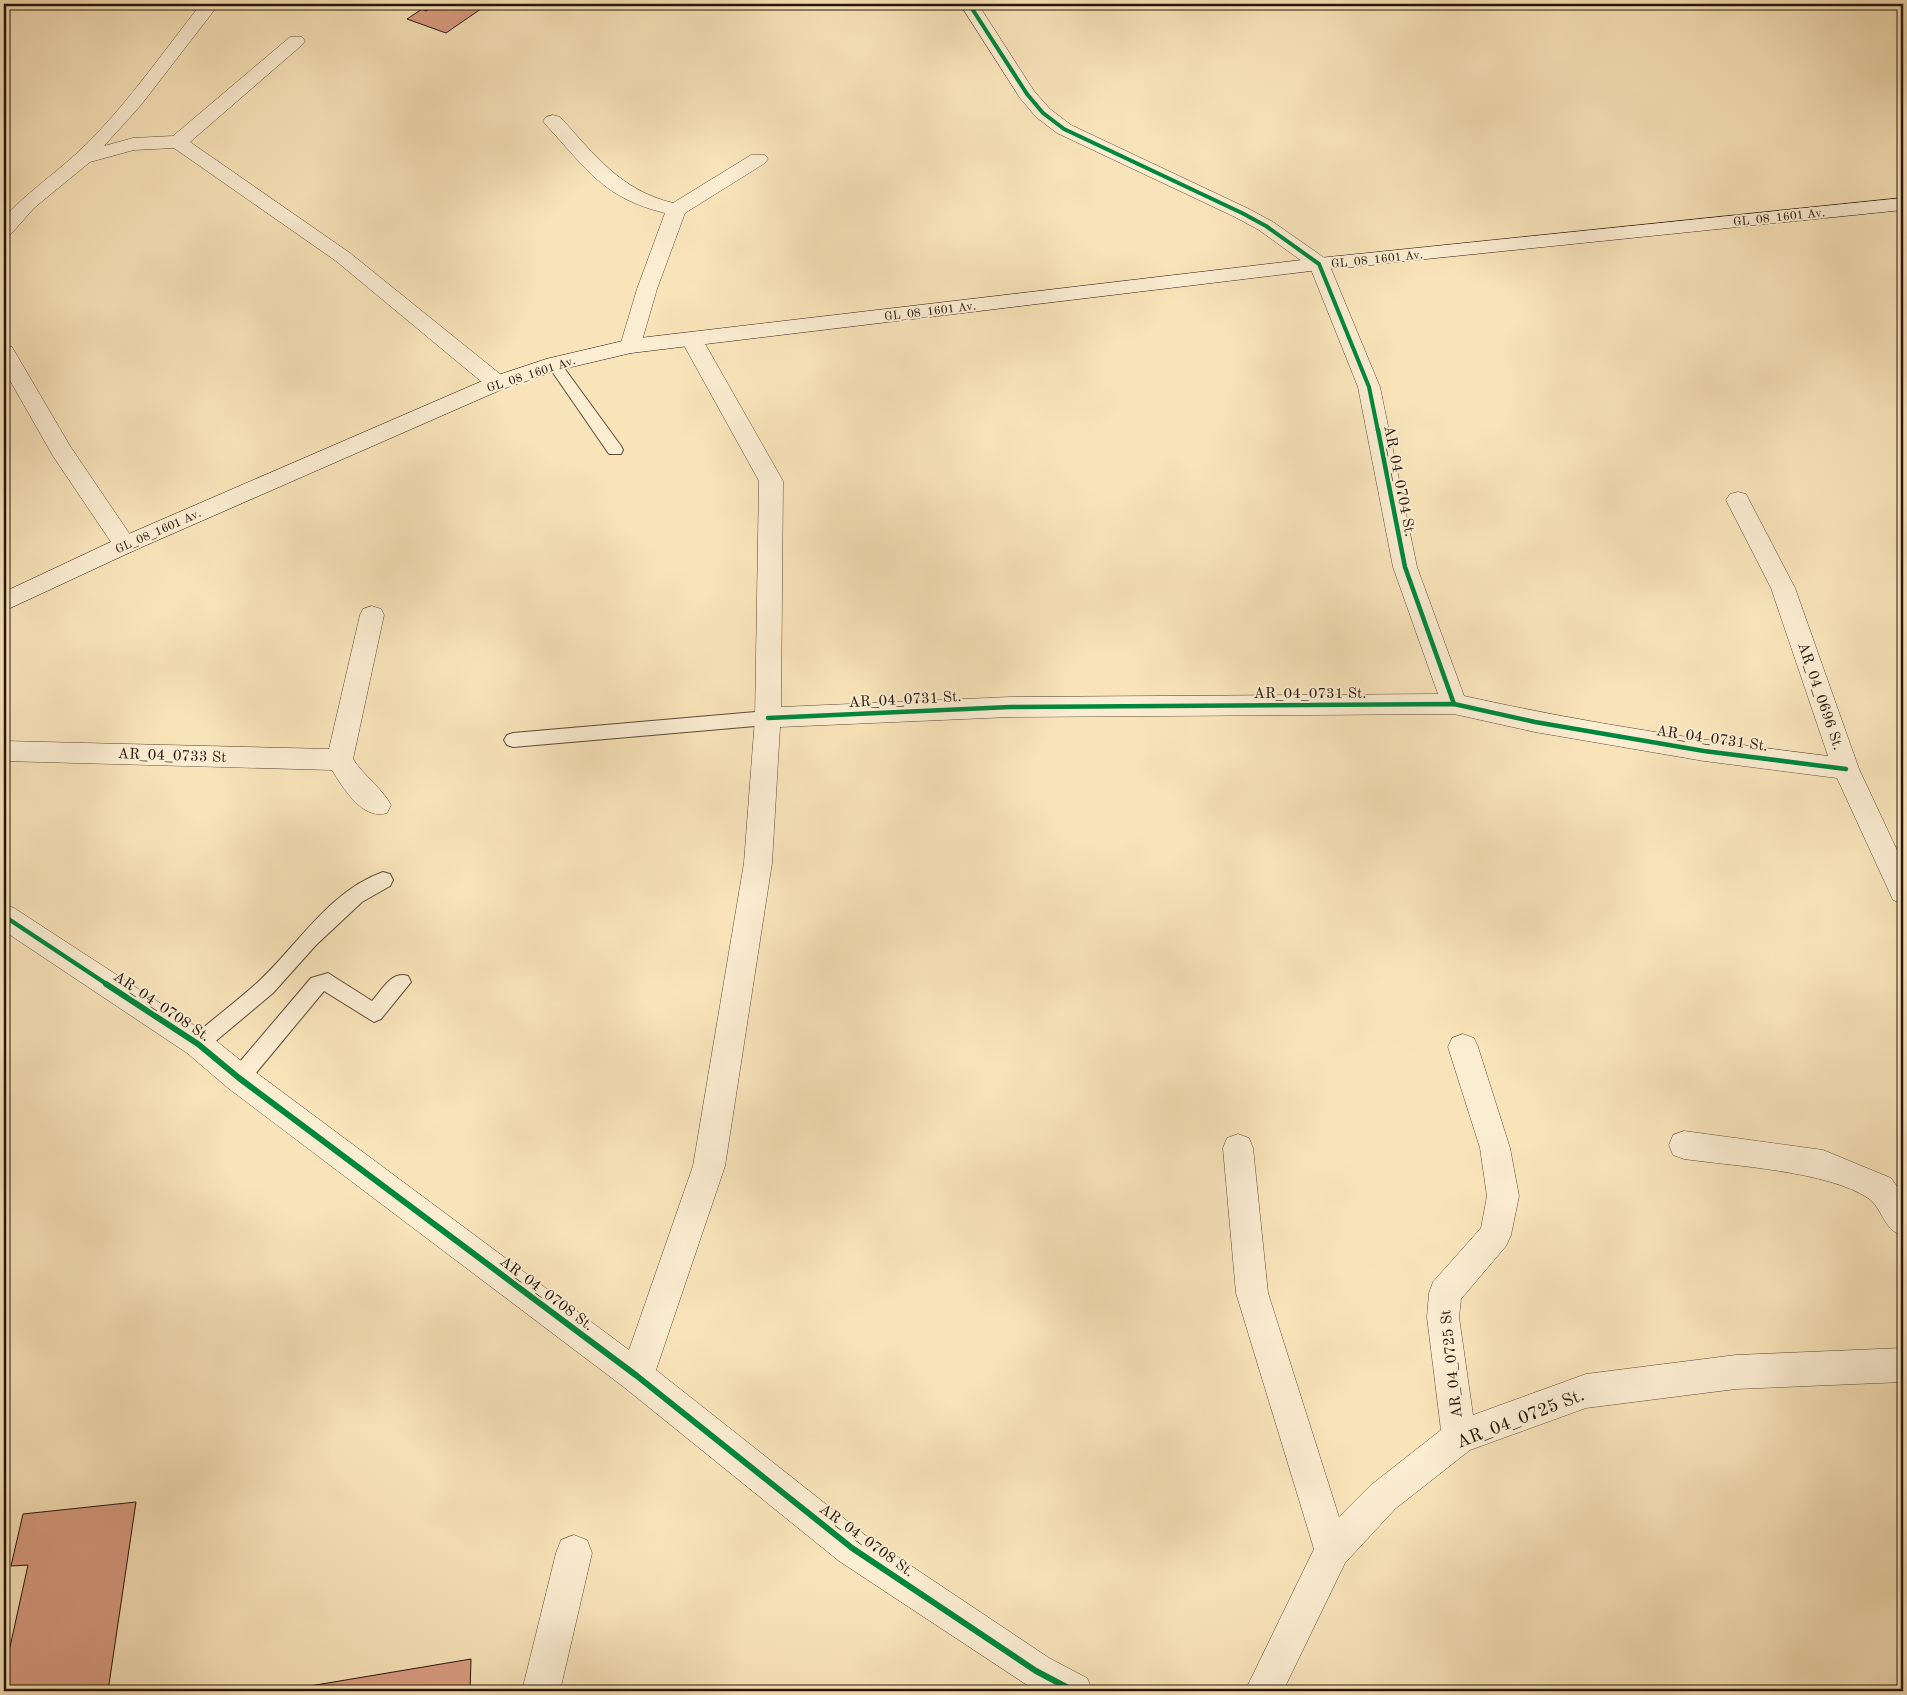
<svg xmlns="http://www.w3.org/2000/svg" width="1907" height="1695" font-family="'Old Standard TT',serif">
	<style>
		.building { fill: #d99d81; stroke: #25160c }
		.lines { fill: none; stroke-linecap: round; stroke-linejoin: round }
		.lane-casing { stroke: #5a4a38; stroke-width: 2 }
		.street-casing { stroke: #5a4a38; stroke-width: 1 }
		.secondary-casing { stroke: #25160c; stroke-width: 1 }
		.lane { fill: #fbedd2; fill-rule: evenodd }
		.street { fill: #fbedd2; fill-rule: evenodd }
		.secondary { fill: #fbedd2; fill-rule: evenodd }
		.cycleway-far2-casing { stroke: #fbedd2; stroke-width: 6 }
		.cycleway-far1-casing { stroke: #fbedd2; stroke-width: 8 }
		.cycleway-casing { stroke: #fbedd2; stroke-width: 9 }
		.cycleway-far2 { stroke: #00873e; stroke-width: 4 }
		.cycleway-far1 { stroke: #00873e; stroke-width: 4.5 }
		.cycleway { stroke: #00873e; stroke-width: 6 }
		.labels { text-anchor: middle; stroke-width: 4; stroke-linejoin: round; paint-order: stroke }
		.far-street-label { font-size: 12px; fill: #25160c; stroke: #fbedd2 }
		.street-label { font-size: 15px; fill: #25160c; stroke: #fbedd2 }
		.near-street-label { font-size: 18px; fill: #25160c; stroke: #fbedd2 }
	</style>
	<rect width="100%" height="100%" fill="#f9e4ba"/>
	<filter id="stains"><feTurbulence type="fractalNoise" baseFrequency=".004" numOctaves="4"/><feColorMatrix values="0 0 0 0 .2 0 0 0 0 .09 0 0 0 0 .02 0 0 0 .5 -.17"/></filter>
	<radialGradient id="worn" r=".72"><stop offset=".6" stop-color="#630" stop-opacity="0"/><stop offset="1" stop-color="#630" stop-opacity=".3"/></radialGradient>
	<g class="building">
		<polygon points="436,4 488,4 446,33 407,19 422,9 426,11"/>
		<polygon points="136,1502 108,1691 4,1691 4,1648 10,1647 28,1565 11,1566 23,1514"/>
		<polygon points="471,1659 470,1691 280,1691"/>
	</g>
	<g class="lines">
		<defs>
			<g id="lane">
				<polygon points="554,359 559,361 621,446 623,450 621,454 609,454 549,367 547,364 549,361"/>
				<polygon points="768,711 774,713 777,718 774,723 768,725 513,747 507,745 504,740 507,735 513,733"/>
				<path d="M383,872L390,874L393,880L390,886L362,902L316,945L273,993L205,1050L198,1053L191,1050L188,1044L191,1038C213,1019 237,1001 258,982C298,945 329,891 383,872Z"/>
				<path d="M328,973L372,1001C382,990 392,970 408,976L411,982L381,1019L374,1022L324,991L246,1085L239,1087L232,1085L229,1078L232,1071L311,978Z"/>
			</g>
			<g id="street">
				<path d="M201,4H219L141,105L104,146L133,138L173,136L290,37H302L305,41L302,45L190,142L350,253L505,378L508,383L505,388L497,390L489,388L336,261L174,148L134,150L90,162L34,208L11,234L4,236V218C25,194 52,176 76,154C122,112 162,53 201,4Z"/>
				<path d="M960,4H978L1034,91L1050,109L1071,125L1249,209L1273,222L1326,259L1329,264L1380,387L1417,567L1464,696C1585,723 1706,741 1828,756L1771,588L1726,500L1730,494L1738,492L1746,494L1795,588L1859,769L1903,863V904L1893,900L1837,778L1704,761L1535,732L1454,714L1010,717L780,727L772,863L725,1166L656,1370L865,1535L1049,1658L1087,1678L1093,1691H1036L839,1561L625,1388L228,1088L187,1053L4,931V904L14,908L209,1035L250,1068L629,1350L693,1166L744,863L755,718L759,481L681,340L684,335L692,333L700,335L783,481L781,707L1010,697L1438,694L1393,567L1358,387L1310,267L1259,230L1235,217L1057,133L1036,117L1020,98Z"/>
				<path d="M553,115L560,117C595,155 620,190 673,203L751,155H765L768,159L765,163L685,213L657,289L639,351L631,353L623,351L620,346L637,289L665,213C603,198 587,169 546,125L543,121L546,117Z"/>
				<polygon points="4,345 12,347 70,446 133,539 137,545 133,551 125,554 117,551 53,456 4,370"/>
				<path d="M372,606L381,609L384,615L353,759C364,776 382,788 391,805L387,813C363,821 343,788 332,770L4,761V741L329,749L360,615L363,609Z"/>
				<polygon points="1463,1034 1474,1038 1478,1047 1510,1148 1519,1196 1511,1235 1506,1246 1461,1299 1459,1317 1473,1415 1586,1374 1736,1355 1903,1348 1903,1382 1736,1389 1586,1408 1470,1450 1395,1509 1345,1563 1283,1691 1245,1691 1314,1549 1236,1293 1223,1148 1227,1138 1238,1134 1249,1138 1253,1148 1268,1293 1339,1517 1371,1485 1441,1430 1427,1317 1429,1293 1433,1282 1481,1228 1487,1196 1480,1148 1448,1047 1452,1038"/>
				<path d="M1684,1131L1823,1150L1891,1178L1903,1195V1236C1882,1229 1883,1208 1868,1198C1827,1171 1734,1166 1684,1159L1673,1155L1669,1145L1673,1135Z"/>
				<polygon points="574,1535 587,1540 592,1553 560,1691 522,1691 556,1553 561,1540"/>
			</g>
			<polygon id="secondary" points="1903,198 1903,210 1319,270 631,353 559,370 505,388 133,551 4,611 4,592 117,539 489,378 546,359 631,339 1319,258"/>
		</defs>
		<use href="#lane" class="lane-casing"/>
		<use href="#street" class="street-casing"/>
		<use href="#secondary" class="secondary-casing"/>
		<use href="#lane" class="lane"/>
		<use href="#street" class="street"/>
		<use href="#secondary" class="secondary"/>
		<defs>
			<polyline id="cycleway-far2" points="969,4 1027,94 1043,113 1064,129 1242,213 1266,226 1319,264 1369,387 1378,431"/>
			<g id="cycleway-far1">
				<polyline points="1378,430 1405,567 1454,704"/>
				<polyline points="768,718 1010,707 1454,704 1535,722 1704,751 1846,769"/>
				<polyline points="4,916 108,985"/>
			</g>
			<polyline id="cycleway" points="106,984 198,1044 239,1078 637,1376 852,1548 1036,1671 1074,1691"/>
		</defs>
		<use href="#cycleway-far2" class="cycleway-far2-casing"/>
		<use href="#cycleway-far1" class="cycleway-far1-casing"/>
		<use href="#cycleway" class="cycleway-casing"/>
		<use href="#cycleway-far2" class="cycleway-far2"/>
		<use href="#cycleway-far1" class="cycleway-far1"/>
		<use href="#cycleway" class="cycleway"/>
	</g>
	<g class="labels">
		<g class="far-street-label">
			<text transform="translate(1779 217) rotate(-6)" y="4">GL_08_1601 Av.</text>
			<text transform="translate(1377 259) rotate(-6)" y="4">GL_08_1601 Av.</text>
			<text transform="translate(930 311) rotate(-7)" y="4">GL_08_1601 Av.</text>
			<text transform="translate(531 374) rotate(-18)" y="4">GL_08_1601 Av.</text>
			<text transform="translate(158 531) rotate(-24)" y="4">GL_08_1601 Av.</text>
		</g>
		<g class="street-label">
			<text transform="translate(1400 481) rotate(79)" y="5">AR_04_0704 St.</text>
			<text x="1310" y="698">AR_04_0731 St.</text>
			<text transform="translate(1821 696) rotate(71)" y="5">AR_04_0696 St.</text>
			<text transform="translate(905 699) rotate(-3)" y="5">AR_04_0731 St.</text>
			<text transform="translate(1712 738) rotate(8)" y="5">AR_04_0731 St.</text>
			<text transform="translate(172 755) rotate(2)" y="5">AR_04_0733 St</text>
			<text transform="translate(162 1006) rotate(34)" y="5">AR_04_0708 St.</text>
			<text transform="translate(547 1293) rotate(37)" y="5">AR_04_0708 St.</text>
			<text transform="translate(1451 1364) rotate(-96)" y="5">AR_04_0725 St</text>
			<text transform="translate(867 1540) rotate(36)" y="5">AR_04_0708 St.</text>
		</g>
		<g class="near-street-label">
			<text transform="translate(1520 1418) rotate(-21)" y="6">AR_04_0725 St.</text>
		</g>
	</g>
	<rect width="1907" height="1695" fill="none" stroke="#f9e4ba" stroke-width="20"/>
	<rect x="5" y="5" width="1897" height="1685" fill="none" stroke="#25160c" stroke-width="2.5"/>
	<rect x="10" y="10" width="1887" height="1675" fill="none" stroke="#25160c"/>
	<rect width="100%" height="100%" filter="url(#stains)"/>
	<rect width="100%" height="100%" fill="url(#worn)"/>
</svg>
